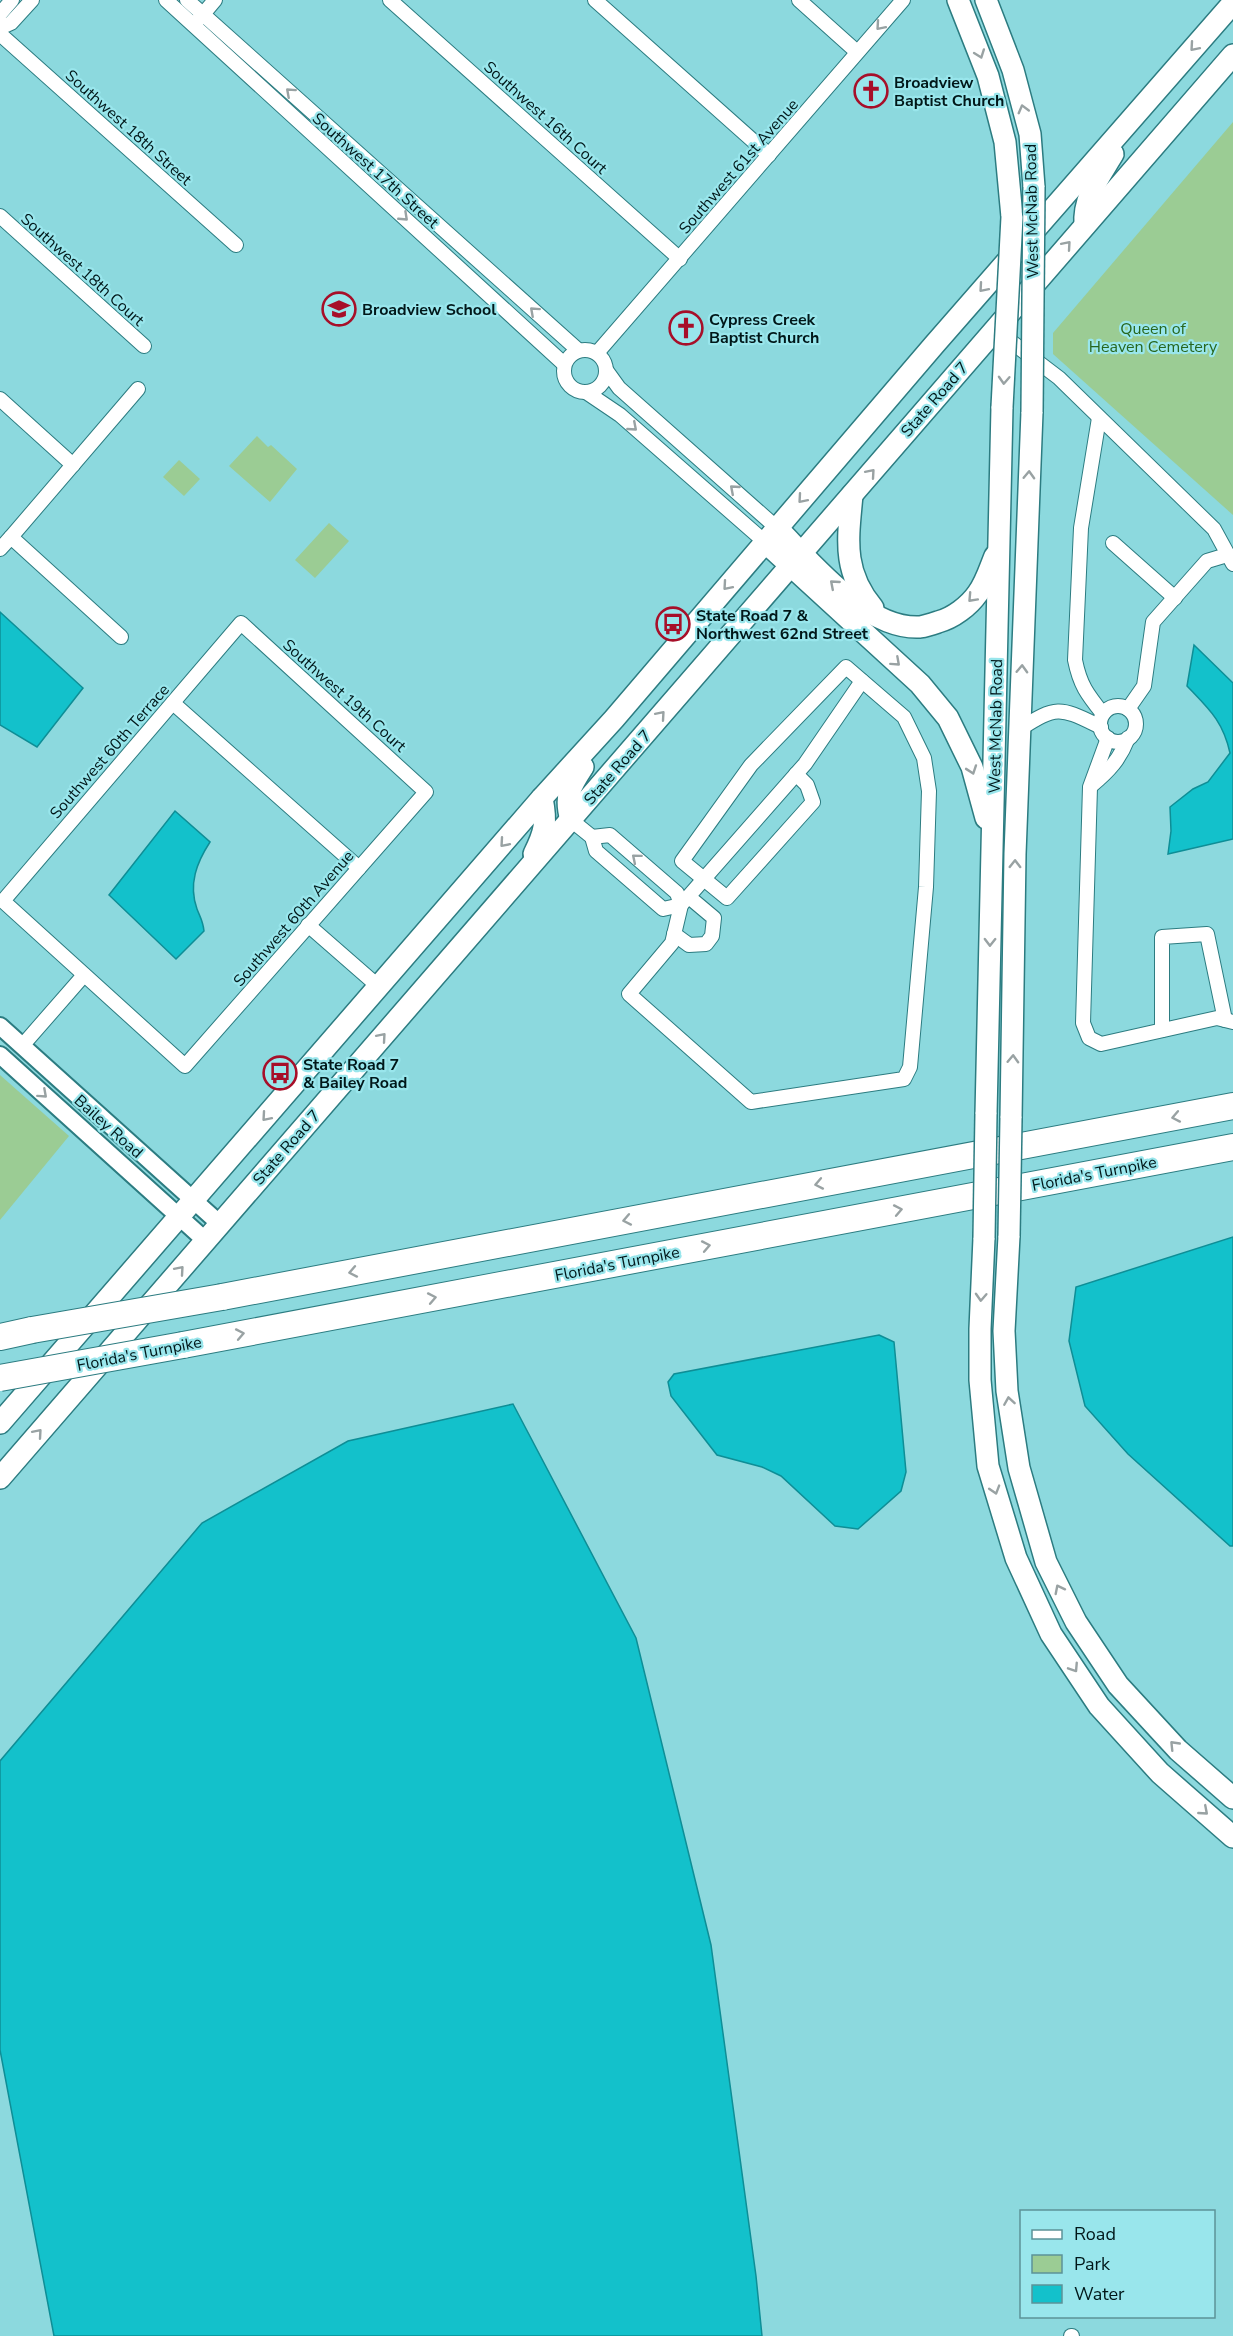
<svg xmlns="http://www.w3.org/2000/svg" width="1233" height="2336" font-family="'Nunito Sans',sans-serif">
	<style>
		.green { fill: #9bcc94 }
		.water { fill: #13c1cb; stroke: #0e8e96; stroke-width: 1.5 }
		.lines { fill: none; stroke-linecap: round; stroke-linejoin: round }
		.minor-casing { stroke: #2c7c81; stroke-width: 16 }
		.tertiary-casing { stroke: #2c7c81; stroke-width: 20 }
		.primary-casing { stroke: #2c7c81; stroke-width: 24 }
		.motorway-casing { stroke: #2c7c81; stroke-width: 28 }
		.minor { stroke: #fff; stroke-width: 14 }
		.tertiary { stroke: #fff; stroke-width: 16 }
		.primary { stroke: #fff; stroke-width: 21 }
		.motorway { stroke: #fff; stroke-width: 26 }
		.primary-bridge-casing { stroke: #2c7c81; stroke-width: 24; stroke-linecap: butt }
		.motorway-bridge-casing { stroke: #2c7c81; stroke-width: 28; stroke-linecap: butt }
		.primary-bridge { stroke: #fff; stroke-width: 21 }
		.motorway-bridge { stroke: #fff; stroke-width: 26 }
		.oneway { stroke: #99a2a3 }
		.labels { text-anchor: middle; stroke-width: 4.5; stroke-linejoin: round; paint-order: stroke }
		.poi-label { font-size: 16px; font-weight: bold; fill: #011719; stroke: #99e6ec; text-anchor: start }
		.street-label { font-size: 16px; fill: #011719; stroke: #99e6ec }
		.park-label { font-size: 16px; fill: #27661e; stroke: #99e6ec }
	</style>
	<rect width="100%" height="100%" fill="#8cd9de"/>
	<g class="green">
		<polygon points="1233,122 1233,515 1053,354 1053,333"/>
		<polygon points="257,436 268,447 271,445 297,469 270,502 229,466"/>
		<polygon points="179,460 200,479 184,496 163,477"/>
		<polygon points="329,523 349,541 315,578 295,560"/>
		<polygon points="0,1075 69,1136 0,1220"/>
	</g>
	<g class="water">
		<polygon points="0,612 83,688 37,747 0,725"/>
		<path d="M1194,645L1233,683V839L1168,854L1171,831L1170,807L1193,789L1208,782L1230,753C1223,721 1209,709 1187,686Z"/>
		<path d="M175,811L210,842C197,862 188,884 197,909C200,917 203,921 204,931L176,959L109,895Z"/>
		<polygon points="1233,1237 1233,1546 1230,1546 1128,1454 1085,1406 1069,1341 1076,1287"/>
		<polygon points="879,1335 894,1342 906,1472 901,1491 858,1529 835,1526 781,1476 762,1467 717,1455 671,1396 668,1382 674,1374"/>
		<polygon points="513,1404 636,1638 711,1945 756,2276 762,2336 54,2336 0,2050 0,1761 202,1523 348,1441"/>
	</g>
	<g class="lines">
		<defs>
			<g id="minor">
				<polyline points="166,0 564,364"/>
				<polyline points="187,0 578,350"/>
				<polyline points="390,0 680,259"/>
				<polyline points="595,0 769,155"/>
				<polyline points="799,0 857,52"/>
				<polyline points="0,14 12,0"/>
				<polyline points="199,19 215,0"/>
				<polyline points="0,28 11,23 32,0"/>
				<polyline points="0,34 236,245"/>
				<polyline points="0,216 144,346"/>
				<polyline points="1001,334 1059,378 1214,529 1233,564"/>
				<circle cx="585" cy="371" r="21"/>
				<polyline points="597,353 903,0"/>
				<polyline points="606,370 619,388 777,528"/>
				<polyline points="586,392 620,415 765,542"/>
				<polyline points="0,399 73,465"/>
				<path d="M1099,418L1081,528L1075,660C1080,685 1087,694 1103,714"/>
				<polyline points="11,537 138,389"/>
				<polyline points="1113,543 1175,598"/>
				<polyline points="0,549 11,537 121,637"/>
				<polygon points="241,623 426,792 185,1066 3,901"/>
				<polyline points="173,703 359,868"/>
				<circle cx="1118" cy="724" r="18"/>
				<polyline points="1128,709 1144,686 1153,622 1207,561 1227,555"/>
				<path d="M1020,729C1058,704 1061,708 1101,727"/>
				<polyline points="1108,738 1090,787 1083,1023 1089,1038 1101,1044 1217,1018 1233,1022"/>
				<path d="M1092,785C1109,771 1120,759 1128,738"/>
				<polyline points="571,820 592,837 596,851 663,909 681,905 805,764 862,681"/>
				<polyline points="592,837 610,835 677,893 681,905 672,943 629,994 751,1102 904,1079 910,1067 926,887 929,791 924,758 904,717 846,667 751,765 682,861 727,898 813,802 807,785 796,774"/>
				<polyline points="308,925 379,987"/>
				<polyline points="674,934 689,945 706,944 712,936 714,918 689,897"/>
				<polyline points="1162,1030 1162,937 1207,934 1225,1020"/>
				<polyline points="22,1046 84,975"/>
				<polyline points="1071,2336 1072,2336"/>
			</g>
			<g id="tertiary">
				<polyline points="0,1026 220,1224"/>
				<polyline points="0,1055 206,1241"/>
			</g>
			<g id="primary">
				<polyline points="958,0 988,76 1005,142 1012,217"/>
				<polyline points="986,0 1013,70 1030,134 1034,187"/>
				<path d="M1085,225C1083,197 1100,176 1113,154"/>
				<path d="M852,495C848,539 842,571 873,608"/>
				<path d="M777,528C812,563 866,630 920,627C926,626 932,624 938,622C953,618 969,606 978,593C986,582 990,568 995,556"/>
				<polyline points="765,542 920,684 948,718 972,767 986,818"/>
				<path d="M571,820C564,796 570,787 583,767"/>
				<path d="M534,854C545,832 547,823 542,798"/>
				<polyline points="986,1114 1002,407"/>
				<polyline points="1011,1118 1015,854 1032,412"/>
				<polyline points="1009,1236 1004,1331 1007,1391 1019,1468 1046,1562 1076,1622 1118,1685 1178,1750 1233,1798"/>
				<polyline points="984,1238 980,1329 980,1380 988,1466 1016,1558 1051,1634 1099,1706 1160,1773 1233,1837"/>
				<polyline points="0,1423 542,798 614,719 934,345 1233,3"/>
				<polyline points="0,1478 1233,55"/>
			</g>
			<g id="motorway">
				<polyline points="222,1297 1233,1106"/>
				<polyline points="0,1337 32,1330"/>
				<polyline points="183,1345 1233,1147"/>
			</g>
		</defs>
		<use href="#minor" class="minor-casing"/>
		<use href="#tertiary" class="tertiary-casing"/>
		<use href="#primary" class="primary-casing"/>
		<use href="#motorway" class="motorway-casing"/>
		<use href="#minor" class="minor"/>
		<use href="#tertiary" class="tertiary"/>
		<use href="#primary" class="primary"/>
		<use href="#motorway" class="motorway"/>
		<defs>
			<g id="primary-bridge">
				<polyline points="1002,407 1012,217"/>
				<polyline points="1032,412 1034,187"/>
				<polyline points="1009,1236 1011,1118"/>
				<polyline points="984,1238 986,1114"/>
			</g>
			<g id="motorway-bridge">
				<polyline points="32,1330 222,1297"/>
				<polyline points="0,1378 183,1345"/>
			</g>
		</defs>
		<use href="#primary-bridge" class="primary-bridge-casing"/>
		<use href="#motorway-bridge" class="motorway-bridge-casing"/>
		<use href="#primary-bridge" class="primary-bridge"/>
		<use href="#motorway-bridge" class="motorway-bridge"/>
	</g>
	<defs><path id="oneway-chevron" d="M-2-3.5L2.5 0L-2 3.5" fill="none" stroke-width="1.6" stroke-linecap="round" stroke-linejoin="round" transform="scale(1.5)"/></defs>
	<g class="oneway">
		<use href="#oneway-chevron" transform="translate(880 26) rotate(131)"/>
		<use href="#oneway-chevron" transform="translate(1194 47) rotate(131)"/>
		<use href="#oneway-chevron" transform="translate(980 54) rotate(70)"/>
		<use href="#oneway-chevron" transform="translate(290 92) rotate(-138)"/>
		<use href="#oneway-chevron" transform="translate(1023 109) rotate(-105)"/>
		<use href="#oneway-chevron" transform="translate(404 217) rotate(43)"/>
		<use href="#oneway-chevron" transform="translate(1067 245) rotate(-49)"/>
		<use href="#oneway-chevron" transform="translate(983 288) rotate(131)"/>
		<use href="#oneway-chevron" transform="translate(534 311) rotate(-138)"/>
		<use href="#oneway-chevron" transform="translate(1004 380) rotate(93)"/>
		<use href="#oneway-chevron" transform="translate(633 427) rotate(41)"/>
		<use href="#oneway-chevron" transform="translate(871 473) rotate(-49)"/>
		<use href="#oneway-chevron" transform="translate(1029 475) rotate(-88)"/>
		<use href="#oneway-chevron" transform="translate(734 489) rotate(-139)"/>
		<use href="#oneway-chevron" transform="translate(802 499) rotate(131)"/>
		<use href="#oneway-chevron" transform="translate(834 584) rotate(-139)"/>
		<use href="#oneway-chevron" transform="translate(727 586) rotate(131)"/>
		<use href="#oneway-chevron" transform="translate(972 598) rotate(133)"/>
		<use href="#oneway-chevron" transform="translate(896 662) rotate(42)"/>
		<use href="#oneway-chevron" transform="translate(1022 669) rotate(-88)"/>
		<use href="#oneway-chevron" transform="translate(661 715) rotate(-49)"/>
		<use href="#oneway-chevron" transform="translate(972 770) rotate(71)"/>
		<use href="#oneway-chevron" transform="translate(504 843) rotate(131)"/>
		<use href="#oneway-chevron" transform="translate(636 858) rotate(-140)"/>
		<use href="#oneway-chevron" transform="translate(1015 864) rotate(-89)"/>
		<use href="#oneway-chevron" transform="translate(990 942) rotate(91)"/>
		<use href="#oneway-chevron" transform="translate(382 1037) rotate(-49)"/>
		<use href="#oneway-chevron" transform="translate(1013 1059) rotate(-88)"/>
		<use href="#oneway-chevron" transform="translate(43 1094) rotate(42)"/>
		<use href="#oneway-chevron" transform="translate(266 1117) rotate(131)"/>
		<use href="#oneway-chevron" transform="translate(1176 1117) rotate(169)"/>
		<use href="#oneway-chevron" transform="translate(819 1184) rotate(169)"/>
		<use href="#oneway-chevron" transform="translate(898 1210) rotate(-11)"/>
		<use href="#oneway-chevron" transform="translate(627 1220) rotate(169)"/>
		<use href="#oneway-chevron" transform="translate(706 1246) rotate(-11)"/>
		<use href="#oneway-chevron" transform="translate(180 1270) rotate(-49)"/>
		<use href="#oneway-chevron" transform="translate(353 1272) rotate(169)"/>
		<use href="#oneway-chevron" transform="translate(981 1297) rotate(93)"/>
		<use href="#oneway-chevron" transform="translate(432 1298) rotate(-11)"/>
		<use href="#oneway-chevron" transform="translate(240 1334) rotate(-11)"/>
		<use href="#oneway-chevron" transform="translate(1009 1401) rotate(-99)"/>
		<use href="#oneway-chevron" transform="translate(38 1433) rotate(-49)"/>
		<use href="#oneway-chevron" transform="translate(995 1490) rotate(73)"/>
		<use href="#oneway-chevron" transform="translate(1059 1589) rotate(-117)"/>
		<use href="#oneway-chevron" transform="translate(1074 1668) rotate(57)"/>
		<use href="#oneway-chevron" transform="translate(1174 1745) rotate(-134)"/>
		<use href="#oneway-chevron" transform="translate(1204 1811) rotate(41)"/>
	</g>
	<defs>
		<symbol id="church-ring" viewBox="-11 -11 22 22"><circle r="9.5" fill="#99e6ec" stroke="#a70f29" stroke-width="1.5"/><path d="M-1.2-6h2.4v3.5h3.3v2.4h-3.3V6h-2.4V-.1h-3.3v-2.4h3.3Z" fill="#a70f29"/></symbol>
		<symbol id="school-ring" viewBox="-11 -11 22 22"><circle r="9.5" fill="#99e6ec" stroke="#a70f29" stroke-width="1.5"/><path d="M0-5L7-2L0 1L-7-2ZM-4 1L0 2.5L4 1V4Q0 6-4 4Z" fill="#a70f29"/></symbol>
		<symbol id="bus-ring" viewBox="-11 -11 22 22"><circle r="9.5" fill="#99e6ec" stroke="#a70f29" stroke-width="1.5"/><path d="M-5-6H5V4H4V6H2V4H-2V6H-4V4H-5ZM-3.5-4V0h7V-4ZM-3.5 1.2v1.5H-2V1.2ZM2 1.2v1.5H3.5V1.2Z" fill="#a70f29"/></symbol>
	</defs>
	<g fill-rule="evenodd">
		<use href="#church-ring" x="852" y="72" width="38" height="38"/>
		<use href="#school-ring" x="320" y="290" width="38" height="38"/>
		<use href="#church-ring" x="667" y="309" width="38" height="38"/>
		<use href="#bus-ring" x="654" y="605" width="38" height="38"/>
		<use href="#bus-ring" x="261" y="1054" width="38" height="38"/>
	</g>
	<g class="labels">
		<g class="poi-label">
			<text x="894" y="88">Broadview<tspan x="894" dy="18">Baptist Church</tspan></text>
			<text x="362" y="315">Broadview School</text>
			<text x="709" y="325">Cypress Creek<tspan x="709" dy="18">Baptist Church</tspan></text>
			<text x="696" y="621">State Road 7 &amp;<tspan x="696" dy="18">Northwest 62nd Street</tspan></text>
			<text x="303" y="1070">State Road 7<tspan x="303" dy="18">&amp; Bailey Road</tspan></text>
		</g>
		<g class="street-label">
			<text transform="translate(546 117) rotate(42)" y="6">Southwest 16th Court</text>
			<text transform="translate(129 127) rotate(42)" y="6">Southwest 18th Street</text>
			<text transform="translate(738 166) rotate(-49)" y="6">Southwest 61st Avenue</text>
			<text transform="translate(376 170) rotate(42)" y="6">Southwest 17th Street</text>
			<text transform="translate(1031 211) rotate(-91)" y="6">West McNab Road</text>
			<text transform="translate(83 269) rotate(42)" y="6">Southwest 18th Court</text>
			<text transform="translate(934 399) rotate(-49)" y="6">State Road 7</text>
			<text transform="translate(345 695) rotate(42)" y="6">Southwest 19th Court</text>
			<text transform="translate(995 726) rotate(-89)" y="6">West McNab Road</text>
			<text transform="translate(109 751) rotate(-49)" y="6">Southwest 60th Terrace</text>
			<text transform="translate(617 767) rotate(-49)" y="6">State Road 7</text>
			<text transform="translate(293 918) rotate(-49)" y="6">Southwest 60th Avenue</text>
			<text transform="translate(109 1126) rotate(42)" y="6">Bailey Road</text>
			<text transform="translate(286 1147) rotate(-49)" y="6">State Road 7</text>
			<text transform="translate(1094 1173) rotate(-11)" y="6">Florida's Turnpike</text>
			<text transform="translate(617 1263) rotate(-11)" y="6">Florida's Turnpike</text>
			<text transform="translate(139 1353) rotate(-11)" y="6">Florida's Turnpike</text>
		</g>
		<g class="park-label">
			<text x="1153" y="334">Queen of<tspan x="1153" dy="18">Heaven Cemetery</tspan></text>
		</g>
	</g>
	<rect x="1020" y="2210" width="195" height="108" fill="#99e6ec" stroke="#5c9398" stroke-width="1.5"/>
	<rect x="1032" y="2230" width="30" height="9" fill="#ffffff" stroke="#5c9398" stroke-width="1.5"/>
	<text x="1074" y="2240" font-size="18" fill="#011719">Road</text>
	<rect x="1032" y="2255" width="30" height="18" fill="#9bcc94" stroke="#5c9398" stroke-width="1.5"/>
	<text x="1074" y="2270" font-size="18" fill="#011719">Park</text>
	<rect x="1032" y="2285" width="30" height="18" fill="#13c1cb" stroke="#5c9398" stroke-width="1.5"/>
	<text x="1074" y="2300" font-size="18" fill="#011719">Water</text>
</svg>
